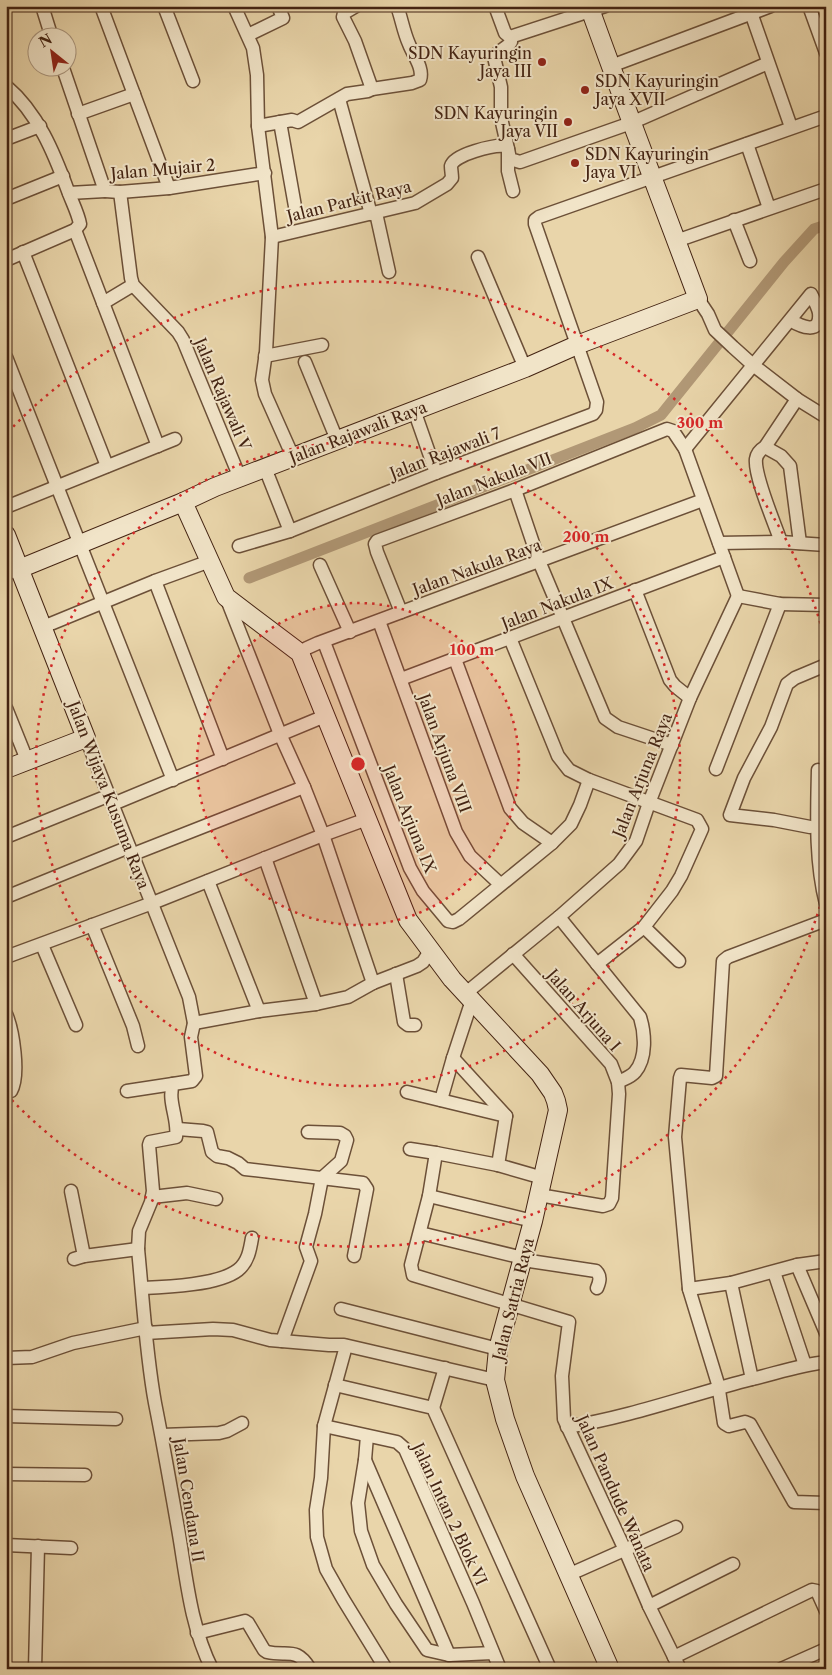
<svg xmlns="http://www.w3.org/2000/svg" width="832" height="1675" font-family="'Libre Caslon Text',serif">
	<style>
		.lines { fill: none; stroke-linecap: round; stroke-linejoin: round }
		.canal { stroke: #b19876; stroke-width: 11 }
		.street-casing { stroke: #6c5038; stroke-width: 15 }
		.secondary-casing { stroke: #432312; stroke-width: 20 }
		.street { stroke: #f1e4c8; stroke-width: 12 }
		.secondary { stroke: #f1e4c8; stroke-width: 18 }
		.ring { fill: none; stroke: #d62828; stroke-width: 2.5; stroke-dasharray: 2.5 5 }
		.poi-dot { fill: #8f2418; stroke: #f1e4c8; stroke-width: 2 }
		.labels { text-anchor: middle; stroke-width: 4; stroke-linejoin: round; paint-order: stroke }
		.poi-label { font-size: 16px; fill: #432312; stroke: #f1e4c8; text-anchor: end }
		.street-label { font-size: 16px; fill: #432312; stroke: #f1e4c8 }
		.centre { fill: #d62828; stroke: #f1e4c8; stroke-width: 2.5 }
		.ring-label { font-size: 15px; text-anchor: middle; font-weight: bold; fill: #d62828; stroke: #f1e4c8; stroke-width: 4; stroke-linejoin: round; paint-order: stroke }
	</style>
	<rect width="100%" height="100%" fill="#e9d5aa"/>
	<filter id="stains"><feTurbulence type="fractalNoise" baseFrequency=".004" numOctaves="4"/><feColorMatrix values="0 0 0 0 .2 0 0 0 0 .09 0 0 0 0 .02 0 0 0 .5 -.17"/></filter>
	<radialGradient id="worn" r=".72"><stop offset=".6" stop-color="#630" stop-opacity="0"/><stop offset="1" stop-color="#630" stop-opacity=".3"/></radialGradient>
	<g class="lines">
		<polyline class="canal" points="249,578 635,428 661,415 784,262 814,229 826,225"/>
		<defs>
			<g id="street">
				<polyline points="42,6 52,38"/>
				<polyline points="101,6 169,188"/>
				<polyline points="164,6 193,81"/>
				<polyline points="234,6 253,48 257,75 258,126 272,237 266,352 262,380 265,394 293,457"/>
				<polyline points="495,6 505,33 510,37 605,6"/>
				<polyline points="809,6 826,53"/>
				<polyline points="749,7 791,127"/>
				<polyline points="248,35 283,18 278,6"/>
				<path d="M510,37L511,42C507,48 498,51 494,57L501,87V118L508,149V171L513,191"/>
				<polyline points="611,66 771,6"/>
				<polyline points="63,68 105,191 120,192 169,188 265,173"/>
				<path d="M6,86C38,113 54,153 68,191C72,202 78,213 80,224L75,230L6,260"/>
				<path d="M372,89L412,83L420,80C424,68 413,55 409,44C404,33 402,21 398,9"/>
				<polyline points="339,99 371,214"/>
				<polyline points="78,114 134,94"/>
				<polyline points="280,122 296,212"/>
				<polyline points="258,126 292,120 298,122 347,94 368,91 372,89 355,41 343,17 344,13 356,6"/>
				<polyline points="6,139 40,126"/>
				<polyline points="747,144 769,208"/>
				<polyline points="120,192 131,278 133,285 178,332 183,340 240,478"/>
				<polyline points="69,193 105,191"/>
				<polyline points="6,199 63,176"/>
				<polyline points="376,213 389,272"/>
				<polyline points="734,220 750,261"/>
				<polyline points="75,230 158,446"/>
				<path d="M272,237L415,203L447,184L452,178C452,175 451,169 451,166C454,154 494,145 504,146L508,149L510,159L520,162L631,123L768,63"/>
				<polyline points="676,241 826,189"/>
				<polyline points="23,252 107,466"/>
				<polyline points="478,257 525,368"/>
				<polyline points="698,299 708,314 715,330 733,347 753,365 797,399 826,417"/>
				<polyline points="103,303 133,285"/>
				<polyline points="265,356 322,345"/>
				<path d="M6,357C61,498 116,639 173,780"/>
				<polyline points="305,362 337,440"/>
				<polyline points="414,410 436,473"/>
				<polyline points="765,447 781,456 790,466 800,543"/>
				<path d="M685,449L811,294C814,300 818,307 819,313C821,336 800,326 790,320"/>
				<polyline points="265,468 290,531"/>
				<polyline points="515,490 539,561 605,718 618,727 672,745"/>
				<polyline points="6,507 175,439"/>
				<path d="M781,542C775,524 754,476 756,459C757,453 760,450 765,447L797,399"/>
				<polyline points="719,543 781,542 826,545"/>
				<polyline points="239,546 290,531 436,473 593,414 596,410 597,402 535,224 535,220 539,217 826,116"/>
				<polyline points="320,565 350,632"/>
				<polyline points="6,574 19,569"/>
				<polyline points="155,581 223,759"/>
				<polyline points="635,590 670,680 675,686 690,698"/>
				<polyline points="738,596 780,604 826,605"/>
				<polyline points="226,597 280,734 304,787 323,835 373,983"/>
				<polyline points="401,612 377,552 375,544 377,541 515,490 667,429 673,431 685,449 738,596"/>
				<polyline points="379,621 456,832 470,856 500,884"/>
				<polyline points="43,627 155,581 210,561"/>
				<polyline points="510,638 558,756 569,770 589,780 697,820 702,829 681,876 672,891 644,927 597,964"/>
				<polyline points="324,642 410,868 423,891 448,921 453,922 459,919 552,843 571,824 580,805 589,780"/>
				<polyline points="300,653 307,648 318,643 703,500"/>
				<polyline points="455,659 510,808 523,823 552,843"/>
				<polyline points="401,679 724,557"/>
				<polyline points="6,708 27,760"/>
				<path d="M86,738L189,997L194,1023L191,1037L196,1076L192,1081L173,1084C167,1101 179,1120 176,1137L150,1142L149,1145L153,1191L151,1202L139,1231L138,1249C143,1300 146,1354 155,1403C163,1443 170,1483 177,1523C186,1572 189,1623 212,1669"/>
				<polyline points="716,769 780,604"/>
				<path d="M818,770C817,815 815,861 826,904"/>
				<polyline points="113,804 325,716"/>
				<polyline points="810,827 774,820 730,815 744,778 771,727 787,684 795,678 826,665"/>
				<polyline points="6,837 110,795"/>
				<polyline points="131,855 304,787"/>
				<polyline points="265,858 316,1004"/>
				<polyline points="208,881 259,1011"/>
				<polyline points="6,897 129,847"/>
				<path d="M559,917L640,1017C645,1033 647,1058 635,1072C631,1077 624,1079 618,1082"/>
				<polyline points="826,920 728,957 723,961 716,1076 712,1078 681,1075 680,1078 675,1137 689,1289 718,1384 724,1423 729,1426 745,1422 750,1424 794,1502 826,1503"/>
				<polyline points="92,925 133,1026 138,1046"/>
				<polyline points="644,927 679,961"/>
				<polyline points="42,945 76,1025"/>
				<polyline points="513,954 611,1064 618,1082 619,1094 612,1198 609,1204 603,1206 539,1195"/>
				<polyline points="6,957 155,902 323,835 367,819"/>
				<polyline points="396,974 404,1022 408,1025 415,1025"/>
				<polyline points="466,993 559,917 619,864 636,841 649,803 690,698 738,596"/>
				<path d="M6,1014C13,1030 20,1075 11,1091L6,1092"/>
				<polyline points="194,1023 259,1011 316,1004 348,997 373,983 417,966 423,962 430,951"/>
				<polyline points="453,1058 506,1116 498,1165"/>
				<polyline points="127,1091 173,1084"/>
				<polyline points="407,1092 506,1116"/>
				<polyline points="441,1100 453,1058 472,1000"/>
				<polyline points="178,1129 203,1131 207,1132 212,1152 217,1156 228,1158 238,1163 245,1169 363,1183 367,1189 354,1256"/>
				<polyline points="410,1149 436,1153"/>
				<polyline points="543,1178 498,1165 436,1153 429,1196 411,1265 413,1275 569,1322 562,1376 564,1419 625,1550 649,1606 680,1669"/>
				<polyline points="71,1191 84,1256"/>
				<polyline points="429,1196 533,1221"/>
				<polyline points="152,1197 187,1193 216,1199"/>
				<path d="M420,1233L519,1257L523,1260L596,1271C601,1276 600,1281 597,1288"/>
				<polyline points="74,1259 84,1256 138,1249"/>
				<polyline points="797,1265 826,1333"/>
				<polyline points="774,1272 805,1365"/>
				<polyline points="731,1283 752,1379"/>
				<path d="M142,1288C166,1287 219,1285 238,1270C248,1262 250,1250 252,1238"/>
				<polyline points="689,1289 731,1283 797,1265 826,1261"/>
				<polyline points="341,1309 498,1349"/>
				<polyline points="146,1333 213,1329 233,1330 270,1340 329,1345 344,1345 495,1380"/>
				<polyline points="282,1341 311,1261 306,1247 315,1214 322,1178 341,1161 347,1140 345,1136 340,1133 308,1132"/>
				<polyline points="346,1346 324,1426 321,1478 316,1510 317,1537 326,1569 343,1599 386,1669"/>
				<polyline points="6,1358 32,1357 73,1343 146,1328"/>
				<polyline points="335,1385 433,1408 550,1669"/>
				<polyline points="433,1408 445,1368"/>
				<polyline points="6,1416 116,1419"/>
				<polyline points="324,1426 397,1442 405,1449 473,1603 500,1669"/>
				<path d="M567,1427C630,1417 690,1395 752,1379C777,1373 800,1365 826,1362"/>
				<polyline points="162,1435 219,1433 227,1431 242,1423"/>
				<polyline points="367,1436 365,1460 358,1503 361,1531 373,1565 396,1604 427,1650 449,1655 493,1653"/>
				<polyline points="365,1460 449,1655"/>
				<polyline points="6,1474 85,1475"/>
				<polyline points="6,1545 71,1548"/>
				<polyline points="568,1575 676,1527"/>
				<polyline points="649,1606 733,1564"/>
				<path d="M197,1633L245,1621L248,1623L264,1650L267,1652C288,1657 296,1646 310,1669"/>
				<polyline points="674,1657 812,1590 817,1591 826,1611"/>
				<polyline points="35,1669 38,1546"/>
				<polyline points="781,1669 826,1649"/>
			</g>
			<g id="secondary">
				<polyline points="183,502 226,597 300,653 408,920 452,979 540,1074 553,1093 556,1101 558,1110 533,1221 498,1349 495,1380 505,1419 525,1476 610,1669"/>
				<polyline points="6,535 86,738 6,769"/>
				<path d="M19,569L183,502L215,487L525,368L577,345L698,299C662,202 624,104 589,6"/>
			</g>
		</defs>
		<use href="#street" class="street-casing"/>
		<use href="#secondary" class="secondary-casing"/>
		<use href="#street" class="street"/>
		<use href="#secondary" class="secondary"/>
	</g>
	<circle cx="358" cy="764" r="161" fill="#d62828" fill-opacity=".12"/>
	<g class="ring">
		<circle cx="358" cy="764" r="161"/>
		<circle cx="358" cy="764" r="322"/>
		<path d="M826 885A483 483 0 0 1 8 1096M8 432A483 483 0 0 1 826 643"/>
	</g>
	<g class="poi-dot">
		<circle cx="542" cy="62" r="5"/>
		<circle cx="585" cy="90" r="5"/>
		<circle cx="568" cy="122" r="5"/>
		<circle cx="575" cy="163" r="5"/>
	</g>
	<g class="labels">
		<g class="poi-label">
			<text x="532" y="59">SDN Kayuringin<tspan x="532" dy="18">Jaya III</tspan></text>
			<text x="595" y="87" text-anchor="start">SDN Kayuringin<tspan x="595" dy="18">Jaya XVII</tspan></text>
			<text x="558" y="119">SDN Kayuringin<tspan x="558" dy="18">Jaya VII</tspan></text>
			<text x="585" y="160" text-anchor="start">SDN Kayuringin<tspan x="585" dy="18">Jaya VI</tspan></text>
		</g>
		<g class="street-label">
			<text transform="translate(163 169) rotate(-5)" y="6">Jalan Mujair 2</text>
			<text transform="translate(349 201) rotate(-14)" y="6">Jalan Parkit Raya</text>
			<text transform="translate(223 394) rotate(67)" y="6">Jalan Rajawali V</text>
			<text transform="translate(358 432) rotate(-21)" y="6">Jalan Rajawali Raya</text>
			<text transform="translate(445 453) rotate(-21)" y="6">Jalan Rajawali 7</text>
			<text transform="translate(494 479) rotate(-21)" y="6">Jalan Nakula VII</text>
			<text transform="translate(477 567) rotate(-20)" y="6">Jalan Nakula Raya</text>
			<text transform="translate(557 603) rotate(-21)" y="6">Jalan Nakula IX</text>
			<text transform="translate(445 753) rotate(70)" y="6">Jalan Arjuna VIII</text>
			<text transform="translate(642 775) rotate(-68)" y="6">Jalan Arjuna Raya</text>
			<text transform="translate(109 795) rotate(69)" y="6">Jalan Wijaya Kusuma Raya</text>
			<text transform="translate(410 819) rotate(68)" y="6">Jalan Arjuna IX</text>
			<text transform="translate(584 1010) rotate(49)" y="6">Jalan Arjuna I</text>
			<text transform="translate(513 1299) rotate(-76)" y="6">Jalan Satria Raya</text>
			<text transform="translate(616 1493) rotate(66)" y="6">Jalan Pandude Wanata</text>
			<text transform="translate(189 1500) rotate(81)" y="6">Jalan Cendana II</text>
			<text transform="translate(450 1514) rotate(65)" y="6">Jalan Intan 2 Blok VI</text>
		</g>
	</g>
	<circle cx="358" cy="764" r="8" class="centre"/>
	<g class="ring-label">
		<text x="700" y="428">300 m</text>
		<text x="586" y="542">200 m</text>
		<text x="472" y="655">100 m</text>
	</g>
	<rect width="832" height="1675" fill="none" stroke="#e9d5aa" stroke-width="25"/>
	<rect x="8" y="8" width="817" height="1660" fill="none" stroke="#432312" stroke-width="2.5"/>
	<rect x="12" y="12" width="807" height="1650" fill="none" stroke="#432312"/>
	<g transform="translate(52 52) rotate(330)"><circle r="24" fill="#f1e4c8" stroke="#ab977f"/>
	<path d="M0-4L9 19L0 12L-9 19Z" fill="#8f2418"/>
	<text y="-8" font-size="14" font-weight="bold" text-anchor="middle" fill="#432312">N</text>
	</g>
	<rect width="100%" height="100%" filter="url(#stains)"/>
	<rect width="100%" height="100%" fill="url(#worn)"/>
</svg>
